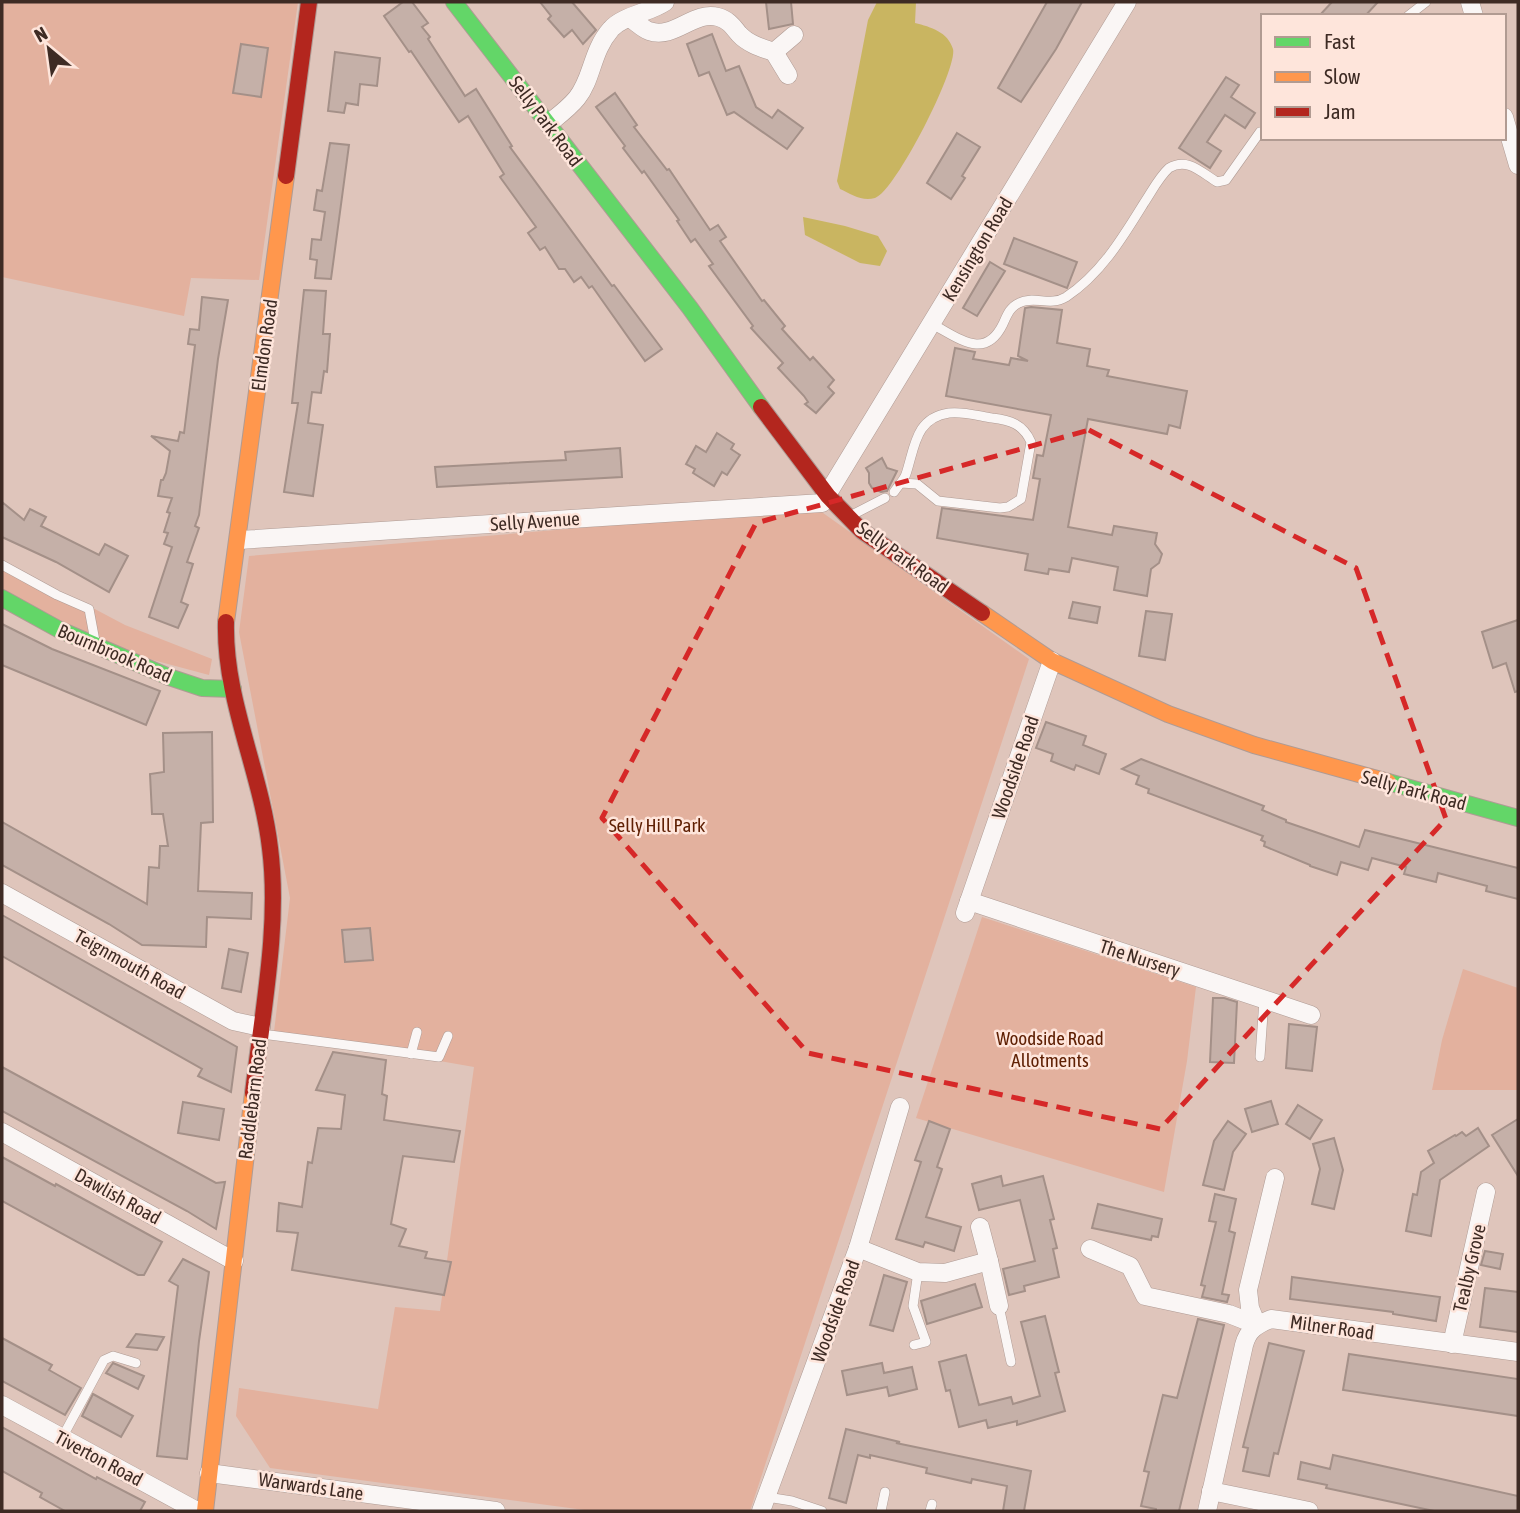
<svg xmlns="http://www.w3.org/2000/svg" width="1520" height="1513" font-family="'Asap Condensed',sans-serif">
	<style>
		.green { fill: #e3b19e }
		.water { fill: #c9b561 }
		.building { fill: #c5b0a8; stroke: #a49088; stroke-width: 2 }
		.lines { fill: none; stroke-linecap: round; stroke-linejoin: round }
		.lane-casing { stroke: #af9b94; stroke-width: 10 }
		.street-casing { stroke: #af9b94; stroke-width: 19 }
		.fast-casing { stroke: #af9b94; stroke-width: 18 }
		.slow-casing { stroke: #af9b94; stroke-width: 18 }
		.jam-casing { stroke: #af9b94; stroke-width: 18 }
		.lane { stroke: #faf6f5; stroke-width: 9 }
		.street { stroke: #faf6f5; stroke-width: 18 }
		.fast { stroke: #63d668; stroke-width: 16 }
		.slow { stroke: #ff974d; stroke-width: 16 }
		.jam { stroke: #b3261e; stroke-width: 16 }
		.marked { fill: none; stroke: #d62828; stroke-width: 5; stroke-dasharray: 14 9; stroke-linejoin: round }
		.labels { text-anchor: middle; stroke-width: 5; stroke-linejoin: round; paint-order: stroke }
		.street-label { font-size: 19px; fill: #3e2b24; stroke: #fee5db }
		.park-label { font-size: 19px; fill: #5f2004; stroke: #fee5db }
	</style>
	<rect width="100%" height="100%" fill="#dfc5bb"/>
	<g class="green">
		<polygon points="2,2 298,2 259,280 191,278 184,316 2,277"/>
		<polygon points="816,508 1029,659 750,1511 592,1511 270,1468 236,1416 239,1388 378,1409 395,1307 440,1311 474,1067 274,1032 290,898 239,632 249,556"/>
		<polygon points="2,567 88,610 94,645 2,596"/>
		<polygon points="91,607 125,625 212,659 209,675 97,645"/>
		<polygon points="982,917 1196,987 1187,1061 1164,1192 916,1118"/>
		<polygon points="1463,969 1518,988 1518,1090 1432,1090 1442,1040"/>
	</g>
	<g class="water">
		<path d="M877,2H916L915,23C931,27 948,32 953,49C958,68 895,192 875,198C862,202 851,194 840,189L837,181L868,20Z"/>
		<polygon points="803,217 845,226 878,236 887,251 880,266 860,263 805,235"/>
	</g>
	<g class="building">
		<polygon points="403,2 412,2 428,23 422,27 430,37 428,39 465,96 476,89 512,146 510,147 612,286 614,285 662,349 645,361 592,286 589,288 581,277 574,282 565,269 559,269 545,247 540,250 528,233 536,227 500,177 504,174 468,116 459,122 411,51 409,52 384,16"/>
		<polygon points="540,2 572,2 596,30 583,44 572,30 564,37 548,19 551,16"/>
		<polygon points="766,2 791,2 793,24 769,29"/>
		<polygon points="1047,2 1082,2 1056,49 1021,102 998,88"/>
		<polygon points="1332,2 1378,2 1365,16 1319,16"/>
		<polygon points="712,34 726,71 739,66 756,107 772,118 778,110 803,128 787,149 734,112 727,115 709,72 699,76 687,44"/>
		<polygon points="241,44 268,48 261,97 233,93"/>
		<polygon points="335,52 380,58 377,86 360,84 358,105 346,103 344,113 328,111"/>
		<polygon points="1226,77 1239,85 1231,97 1255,113 1245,128 1225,115 1207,142 1221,151 1210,168 1179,148"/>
		<polygon points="615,93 637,125 634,127 667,170 669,169 710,230 718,225 726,237 720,241 762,301 764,300 785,326 782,329 810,360 813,357 834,380 828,387 834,393 816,413 805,404 808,402 804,396 778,368 783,363 751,328 753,326 709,266 713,264 695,239 691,242 677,221 679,220 644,171 642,173 623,148 625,146 596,107"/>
		<polygon points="957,133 980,147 962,176 965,178 951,199 927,183"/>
		<polygon points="330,143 349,145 331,279 315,278 317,260 310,259 312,239 321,240 325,212 314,210 317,190 322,191"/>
		<polygon points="1014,238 1077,262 1067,288 1004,264"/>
		<polygon points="990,262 1005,271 977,316 963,308"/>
		<polygon points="304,290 326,291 323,334 330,334 327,372 324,371 321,393 312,392 308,423 323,425 313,496 284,492 298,403 292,403"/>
		<polygon points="202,297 228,300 218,359 199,515 195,526 199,528 187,562 193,564 181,602 188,605 178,628 149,617 172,547 164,544 168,533 164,532 170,513 167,512 172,498 158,496 161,480 163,480 166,473 170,451 151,436 178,441 180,432 184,433 195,345 188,344 190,329 199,330"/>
		<polygon points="1031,307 1062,310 1057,343 1090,349 1087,366 1109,370 1107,376 1187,391 1180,428 1169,425 1167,434 1088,419 1068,527 1112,535 1114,526 1157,533 1155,544 1162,554 1159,563 1151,569 1147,596 1114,590 1118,567 1072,558 1069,572 1049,569 1048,574 1025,570 1028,554 937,538 942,508 1033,520 1040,479 1033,478 1037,455 1043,456 1051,415 946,396 955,348 975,352 973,359 1009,365 1011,358 1028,361 1018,356 1025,308"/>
		<polygon points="717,433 734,444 731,449 740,455 727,475 722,472 714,486 693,473 695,469 686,464 696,446 706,452"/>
		<polygon points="620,448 622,477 437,487 435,467 566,460 565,452"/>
		<polygon points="882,458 887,468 897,471 887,491 881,492 872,488 869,483 869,473 866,468"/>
		<polygon points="2,502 24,520 30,509 46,517 41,526 99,555 105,544 128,556 109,592 56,562 2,537"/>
		<polygon points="1073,602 1100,607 1097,623 1069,618"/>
		<polygon points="1146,611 1172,614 1165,660 1139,656"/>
		<polygon points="1518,620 1518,691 1515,692 1506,663 1493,668 1482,632"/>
		<polygon points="2,624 52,649 160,691 146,725 2,665"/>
		<polygon points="1046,722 1086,736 1083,745 1106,754 1099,774 1076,765 1074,770 1051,761 1053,754 1036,748"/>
		<polygon points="212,732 213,822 201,823 198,891 252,893 251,919 207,917 206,947 142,945 109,924 2,865 2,822 147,904 149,867 159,868 160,846 168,846 163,814 152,814 150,774 164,772 163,733"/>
		<polygon points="1141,759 1264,806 1262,810 1286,820 1286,822 1359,847 1365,830 1518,868 1518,899 1486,891 1487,886 1438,873 1436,882 1404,874 1406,867 1372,858 1368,870 1341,862 1337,875 1310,866 1310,865 1264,846 1265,842 1261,840 1263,836 1148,793 1149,789 1136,784 1139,776 1122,769"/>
		<polygon points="2,915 237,1047 231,1092 198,1076 202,1069 2,956"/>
		<polygon points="370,928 373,960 345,962 342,930"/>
		<polygon points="229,949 248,953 241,992 222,988"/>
		<polygon points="1213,998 1224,998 1237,1002 1234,1063 1210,1062"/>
		<polygon points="1289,1024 1317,1027 1312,1071 1286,1068"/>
		<polygon points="333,1052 386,1060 382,1094 387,1096 384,1120 460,1131 454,1162 403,1156 391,1224 406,1229 399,1246 427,1252 425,1258 451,1262 444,1295 292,1270 298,1233 277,1231 279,1203 302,1207 308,1162 312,1163 318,1128 341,1129 345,1095 316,1090"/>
		<polygon points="2,1067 216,1183 225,1182 216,1229 187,1211 2,1111"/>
		<polygon points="1271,1101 1278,1124 1252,1132 1245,1109"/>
		<polygon points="183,1102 224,1109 219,1140 178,1133"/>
		<polygon points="1298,1105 1322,1120 1310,1139 1286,1124"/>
		<polygon points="1518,1119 1518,1176 1492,1135"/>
		<polygon points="929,1121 950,1129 937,1167 942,1169 926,1217 961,1227 954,1251 925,1242 923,1247 896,1239 921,1162 915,1160"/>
		<polygon points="1228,1121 1246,1134 1233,1152 1224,1190 1203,1185 1214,1141"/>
		<polygon points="1478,1128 1489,1146 1440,1180 1431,1236 1406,1231 1413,1194 1417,1195 1421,1172 1434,1163 1428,1151 1455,1135 1456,1136 1462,1132 1466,1136"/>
		<polygon points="1334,1138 1343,1170 1334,1209 1312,1204 1320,1169 1313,1144"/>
		<polygon points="2,1157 55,1186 56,1184 162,1242 144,1275 138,1275 2,1201"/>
		<polygon points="1001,1176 1003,1186 1043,1176 1054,1219 1050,1220 1057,1248 1053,1249 1059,1277 1024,1286 1025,1291 1009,1295 1003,1269 1035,1261 1020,1200 979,1210 972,1184"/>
		<polygon points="1215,1194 1236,1199 1229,1231 1235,1233 1222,1294 1229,1295 1227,1302 1202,1297 1205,1286 1201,1285 1216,1222 1209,1221"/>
		<polygon points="1098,1204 1162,1219 1158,1237 1152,1236 1151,1240 1092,1228"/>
		<polygon points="1485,1251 1503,1254 1500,1269 1481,1265"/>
		<polygon points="183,1259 209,1272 199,1341 187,1459 157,1456 178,1286 169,1281"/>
		<polygon points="884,1275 907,1282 893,1331 870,1325"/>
		<polygon points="1292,1277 1440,1297 1436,1321 1393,1314 1393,1312 1290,1299"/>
		<polygon points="975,1284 982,1307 927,1324 921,1301"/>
		<polygon points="1485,1288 1518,1292 1518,1332 1480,1327"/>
		<polygon points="1045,1316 1059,1372 1055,1373 1065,1411 1017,1425 1017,1421 988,1428 986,1420 959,1427 950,1390 946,1391 939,1362 966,1355 979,1405 1011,1397 1013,1404 1040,1396 1021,1322"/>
		<polygon points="1198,1319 1224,1325 1179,1511 1156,1511 1156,1509 1141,1506 1149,1472 1144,1471 1163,1395 1177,1398"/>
		<polygon points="136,1334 164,1337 157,1350 127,1347"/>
		<polygon points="2,1338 52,1365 49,1370 81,1388 65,1415 2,1381"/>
		<polygon points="1269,1343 1304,1351 1278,1454 1274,1453 1269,1476 1243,1471 1248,1448 1243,1447"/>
		<polygon points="1349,1354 1518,1379 1518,1416 1343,1390"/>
		<polygon points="113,1363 144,1376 138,1389 106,1373"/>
		<polygon points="882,1363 884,1373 912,1367 917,1389 889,1396 887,1387 847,1395 842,1371"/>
		<polygon points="93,1394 133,1416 121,1437 82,1416"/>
		<polygon points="2,1427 96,1479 97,1477 145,1502 140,1511 65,1511 40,1497 42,1493 2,1471"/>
		<polygon points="846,1429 900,1442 896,1443 1031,1471 1024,1511 1003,1511 1007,1486 972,1479 971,1483 926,1473 927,1468 870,1455 870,1458 858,1455 846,1503 829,1498"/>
		<polygon points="1333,1455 1518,1496 1518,1511 1434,1511 1326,1488 1327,1485 1298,1479 1301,1462 1330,1469"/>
	</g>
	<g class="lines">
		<defs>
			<g id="lane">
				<polyline points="1408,16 1426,2"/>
				<path d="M932,324C959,338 985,361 1003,324C1007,315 1010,307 1019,303C1034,295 1050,307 1066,297C1101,274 1123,237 1144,203C1152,191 1159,177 1169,168C1187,157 1201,172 1217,182L1226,180L1260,132"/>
				<path d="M894,492C898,486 904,480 906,474C915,447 915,418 949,413C962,411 979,416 992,418C1010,420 1023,424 1031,442L1021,499L1008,507L1000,508L938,501L917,484L901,483"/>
				<polyline points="850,516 885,498"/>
				<polyline points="2,565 57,595 89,609 95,641"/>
				<polyline points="262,1034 439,1057 448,1036"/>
				<polyline points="411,1054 417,1032"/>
				<polyline points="1260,1057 1264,1000"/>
				<polyline points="999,1306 1011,1362"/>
				<polyline points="914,1345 926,1342 913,1306 918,1272"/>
				<polyline points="62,1438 104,1360 113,1356 136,1363"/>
				<polyline points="767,1497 792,1501 822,1511"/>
				<polyline points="881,1511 885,1492"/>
				<polyline points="930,1511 932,1504"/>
			</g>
			<g id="street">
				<polyline points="1470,2 1474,16"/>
				<path d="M630,18C636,22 643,29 649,31C674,40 694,10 718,17C729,20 733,27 739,34C748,44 762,48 774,52L794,35"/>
				<polyline points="774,52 788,75"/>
				<polyline points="1504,117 1518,165"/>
				<path d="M548,124C558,116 569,108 577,98C593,78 591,52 611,29C624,15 649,13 665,2"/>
				<polyline points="239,540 822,503 1127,2"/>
				<polyline points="2,893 233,1021 261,1027"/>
				<polyline points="969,901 1311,1015"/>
				<polyline points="965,913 1052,661"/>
				<polyline points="2,1132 234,1261"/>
				<polyline points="858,1248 918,1272 945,1273 989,1261 980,1227"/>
				<polyline points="1090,1249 1130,1266 1145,1296 1229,1314 1257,1325"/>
				<polyline points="989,1261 999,1306"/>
				<polyline points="1257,1325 1250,1308 1248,1290 1275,1178"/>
				<polyline points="1452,1344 1486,1192"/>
				<polyline points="2,1405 197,1511"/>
				<polyline points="209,1473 496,1511"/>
				<polyline points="1211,1491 1309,1511"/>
				<polyline points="761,1511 858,1248 900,1107"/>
				<path d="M1207,1511L1244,1345C1248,1330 1256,1325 1271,1319L1518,1352"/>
			</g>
			<g id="fast">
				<polyline points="454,2 690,308 761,407"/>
				<polyline points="2,598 58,629 169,677 202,688 233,689"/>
				<polyline points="1388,782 1518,818"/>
			</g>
			<g id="slow">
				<polyline points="982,613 1052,661 1168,714 1254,745 1388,782"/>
				<polyline points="226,622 286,176"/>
				<polyline points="205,1511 253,1093"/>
			</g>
			<g id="jam">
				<polyline points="286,176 309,2"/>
				<polyline points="761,407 828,496 862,531 982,613"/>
				<path d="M226,622C224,700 261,771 270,848C280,926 262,1014 253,1093"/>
			</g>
		</defs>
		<use href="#lane" class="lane-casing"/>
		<use href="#street" class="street-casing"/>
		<use href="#fast" class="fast-casing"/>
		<use href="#slow" class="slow-casing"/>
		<use href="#jam" class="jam-casing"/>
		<use href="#lane" class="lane"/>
		<use href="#street" class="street"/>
		<use href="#fast" class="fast"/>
		<use href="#slow" class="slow"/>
		<use href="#jam" class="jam"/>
	</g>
	<path class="marked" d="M1089,430L1356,568L1446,819L1160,1129L808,1053L602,818L756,523Z"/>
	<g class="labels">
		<g class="street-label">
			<text transform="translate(546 121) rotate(53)" y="7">Selly Park Road</text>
			<text transform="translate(977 249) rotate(-59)" y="7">Kensington Road</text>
			<text transform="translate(264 345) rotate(-82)" y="7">Elmdon Road</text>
			<text transform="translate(535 521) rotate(-4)" y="7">Selly Avenue</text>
			<text transform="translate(903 557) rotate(36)" y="7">Selly Park Road</text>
			<text transform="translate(115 653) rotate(23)" y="7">Bournbrook Road</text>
			<text transform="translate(1015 767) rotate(-71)" y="7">Woodside Road</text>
			<text transform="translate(1414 790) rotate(15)" y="7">Selly Park Road</text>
			<text transform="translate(1140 958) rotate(18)" y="7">The Nursery</text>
			<text transform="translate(130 964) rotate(29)" y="7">Teignmouth Road</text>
			<text transform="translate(252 1099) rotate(-83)" y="7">Raddlebarn Road</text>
			<text transform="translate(118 1196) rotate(29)" y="7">Dawlish Road</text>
			<text transform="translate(1469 1268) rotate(-77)" y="7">Tealby Grove</text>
			<text transform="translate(835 1311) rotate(-70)" y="7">Woodside Road</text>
			<text transform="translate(1332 1327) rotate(8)" y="7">Milner Road</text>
			<text transform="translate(99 1458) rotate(28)" y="7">Tiverton Road</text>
			<text transform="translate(311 1486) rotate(8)" y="7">Warwards Lane</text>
		</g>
		<g class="park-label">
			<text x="657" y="832">Selly Hill Park</text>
			<text x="1050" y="1045">Woodside Road<tspan x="1050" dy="22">Allotments</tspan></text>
		</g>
	</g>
	<rect width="1520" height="1513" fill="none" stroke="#3e2b24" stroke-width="7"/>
	<rect x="1261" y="14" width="245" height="126" fill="#fee5db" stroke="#b19b92" stroke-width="2"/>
	<rect x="1275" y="37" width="35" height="10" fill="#63d668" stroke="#b19b92" stroke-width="2"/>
	<text x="1324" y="49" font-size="21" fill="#3e2b24">Fast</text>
	<rect x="1275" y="72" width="35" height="10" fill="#ff974d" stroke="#b19b92" stroke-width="2"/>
	<text x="1324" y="84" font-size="21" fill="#3e2b24">Slow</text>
	<rect x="1275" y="107" width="35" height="10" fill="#b3261e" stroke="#b19b92" stroke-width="2"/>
	<text x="1324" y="119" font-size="21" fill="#3e2b24">Jam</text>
	<g transform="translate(49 49) rotate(331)" stroke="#fee5db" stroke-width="5" paint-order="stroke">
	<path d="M0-5L12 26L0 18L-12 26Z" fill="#3e2b24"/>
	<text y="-10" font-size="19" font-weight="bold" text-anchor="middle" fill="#3e2b24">N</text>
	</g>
</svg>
